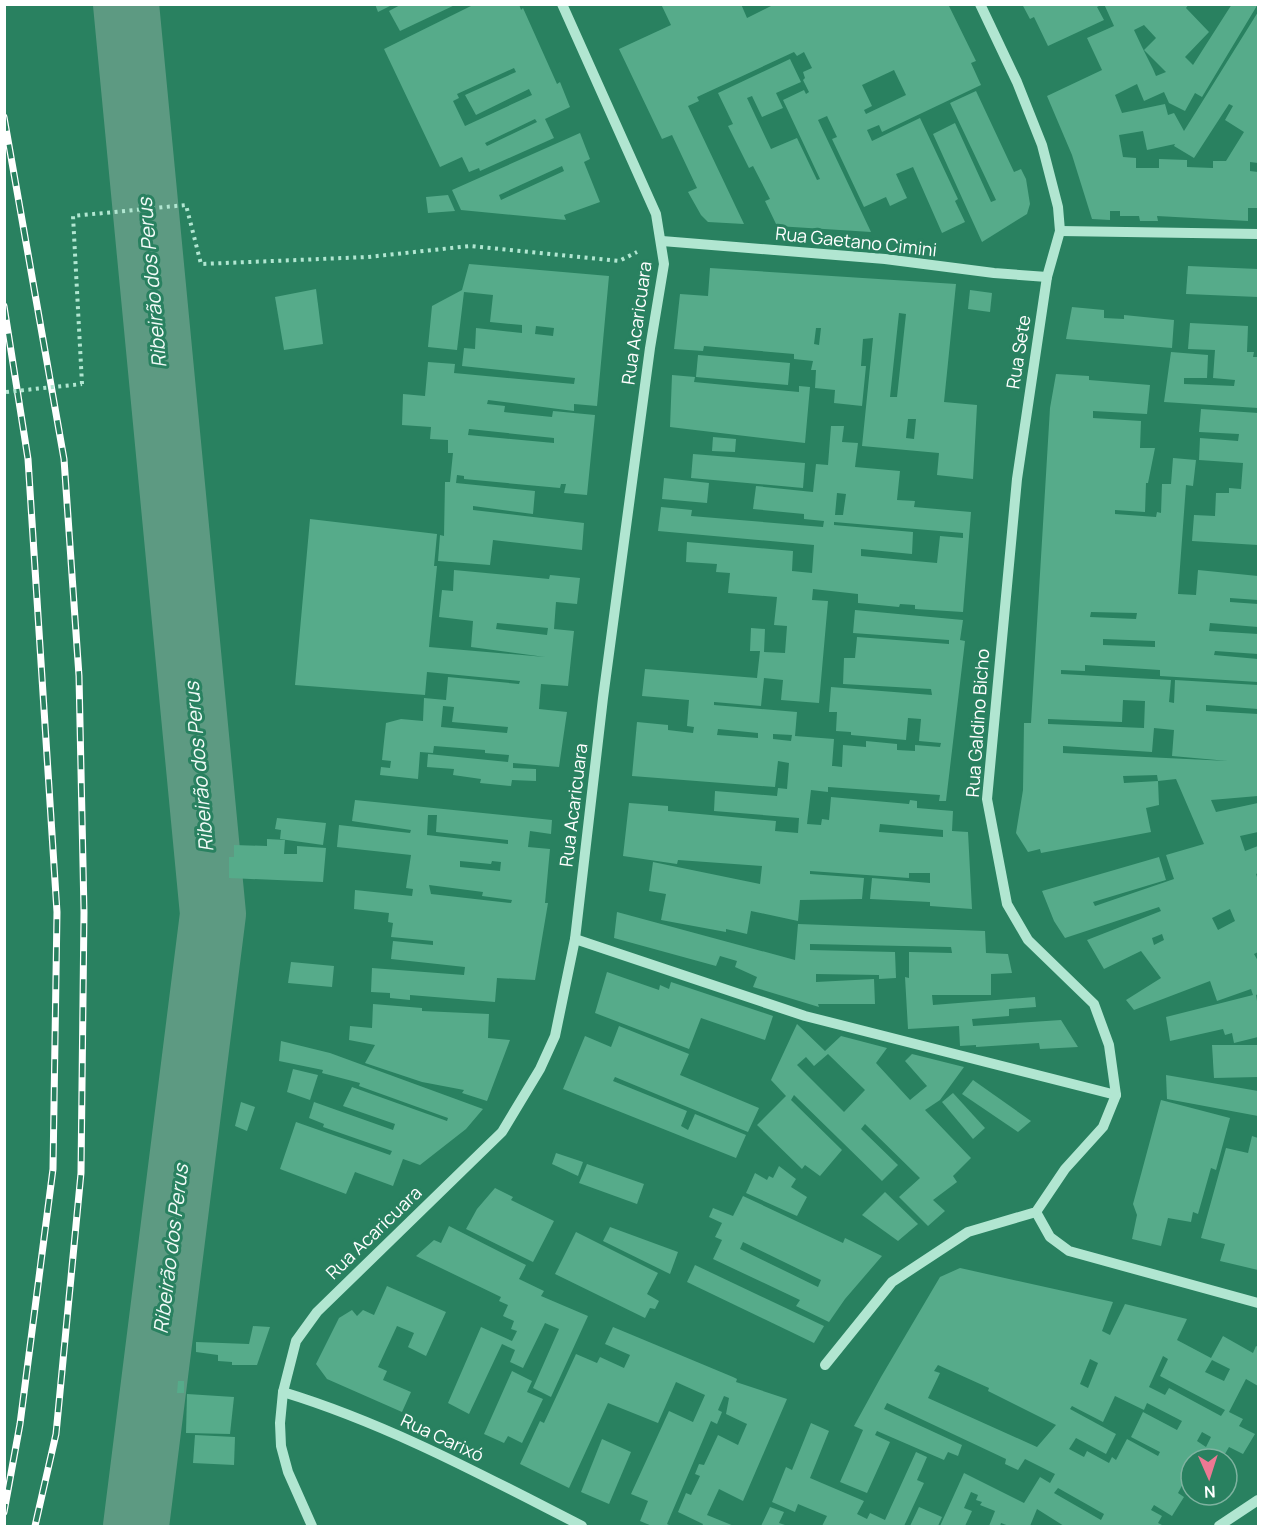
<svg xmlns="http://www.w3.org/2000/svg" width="1263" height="1531" font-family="Manrope,sans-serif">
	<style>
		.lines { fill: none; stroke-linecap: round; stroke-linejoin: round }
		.river { stroke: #5d9a82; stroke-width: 66 }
		.building { fill: #56ab8a; fill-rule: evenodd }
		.path { stroke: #b1e6d1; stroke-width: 4; stroke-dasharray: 3 4.5; stroke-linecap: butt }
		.minor { stroke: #b1e6d1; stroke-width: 10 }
		.rail-casing { stroke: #fff; stroke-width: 7 }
		.rail { stroke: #298160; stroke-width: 4.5; stroke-dasharray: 14; stroke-linecap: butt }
		.path-bridge { stroke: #b1e6d1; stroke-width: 4; stroke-dasharray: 3 4.5; stroke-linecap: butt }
		.labels { text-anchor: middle; stroke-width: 6; stroke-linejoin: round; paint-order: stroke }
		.street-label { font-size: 18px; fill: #fff; stroke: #298160 }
		.water-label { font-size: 20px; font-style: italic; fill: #f2fbf8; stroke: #298160 }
	</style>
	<rect width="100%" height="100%" fill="#298160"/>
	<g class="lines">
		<polyline class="river" points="126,4 213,914 136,1526"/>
	</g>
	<g class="building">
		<polygon points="375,4 394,4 378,12"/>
		<polygon points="402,4 457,4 400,31 389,11"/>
		<path d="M475,4H519L521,10L523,8L557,84L560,82L570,107L545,119L554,138L480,171L479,168L469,172L462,157L440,167L384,49ZM514,68L516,72L465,95L476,115L529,89L532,95L465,126L453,101L459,98L457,94ZM535,119L537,122L487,146L485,143Z"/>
		<path d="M661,4H741L747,18L775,4H948L976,61L971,63L981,85L882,132L879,125L867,130L872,141L920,118L958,199L955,201L965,222L942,233L913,167L896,174L907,198L890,206L886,197L864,207L832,139L837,137L827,116L818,120L871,232L777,226L765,201L770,199L753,166L749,168L728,126L733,124L718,93L790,59L801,82L776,93L783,108L762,117L752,96L747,98L771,149L797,138L817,180L820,179L783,100L804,90L806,94L809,92L803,80L805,78L803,72L812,68L804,52L797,56L794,52L697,97L699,101L688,106L744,224L708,222L701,215L688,192L697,188L672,135L662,139L619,49L671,25ZM894,70L906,95L866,114L864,110L872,106L862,85Z"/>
		<polygon points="1022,4 1103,4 1097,7 1104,20 1048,46 1034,17 1030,19"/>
		<path d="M1104,4H1189L1186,8L1209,32L1185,57L1193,65L1232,4H1258L1202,97L1195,93L1185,111L1169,103L1164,92L1144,101L1137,84L1115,95L1122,113L1165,104L1168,115L1174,113L1184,131L1258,12V163L1250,162V171L1258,172V208H1248V221L1157,216L1158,221H1140L1139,216H1120V211H1110V220L1092,219L1072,155L1047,96L1102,70L1087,38L1114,26ZM1144,25L1156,38L1144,50L1166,72L1156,76L1153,69L1142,47L1134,30ZM1229,104L1233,106L1225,120L1244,132L1226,161H1213V168L1187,167V160L1159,159V168H1136V158L1123,157L1119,135L1143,131L1147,150L1175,144L1174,146L1194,158Z"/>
		<polygon points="976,91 1014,172 1021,169 1026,179 1030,204 1027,214 982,242 933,134 955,123 991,202 996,200 950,103"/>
		<path d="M580,133L590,159L584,162L600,202L564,215L566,220L461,210L452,190ZM562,166L564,171L501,200L499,195Z"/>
		<polygon points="448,195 455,211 428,213 426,197"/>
		<path d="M469,264L609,276L597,406L574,404V411L488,400L487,404L505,406L504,412L552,417L553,411L595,415L587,495L564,493L566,484H561L560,488L464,479V476L457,475L456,483L535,491L533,514L473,506V510L584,523L582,550L493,540L490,565L438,561L440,535L444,536L445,482H450L453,453H448V440L430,439L431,427L402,425L403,394L425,396L428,362L455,364L454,373L574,384L575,378L462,366L464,348L475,349L476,328L522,333V325L490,322L493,295L464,292L457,350L428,347L432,306L462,290ZM536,326L554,328L553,336L535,334ZM469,429L554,438V443L468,435Z"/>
		<polygon points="1188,266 1258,269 1258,297 1186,294"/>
		<path d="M710,268L956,284L944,402L977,405L973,479L937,475L939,453L862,446L873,338L863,339L861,366H866L862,406L834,403L835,390L815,388L816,370H811L813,361L794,359V354L704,346L703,351L674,349L680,294L708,296ZM899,313L906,314L897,397H890ZM816,328H821L819,345L814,344ZM908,419H916L914,439L906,438Z"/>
		<polygon points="316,289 323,344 284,350 275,297"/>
		<polygon points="970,290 992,293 990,312 968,309"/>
		<polygon points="1072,307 1104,310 1104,318 1124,319 1124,315 1174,320 1172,348 1066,339"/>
		<polygon points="1190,323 1248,326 1247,352 1254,352 1253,357 1258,357 1258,408 1164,402 1171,352 1208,355 1207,378 1184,378 1184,384 1234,386 1235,380 1213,378 1215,350 1188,349"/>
		<polygon points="698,355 790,363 788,385 696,377"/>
		<path d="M1056,374L1089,376V380L1150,385L1147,414L1093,411V418L1141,421L1140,448H1155L1148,483H1146L1145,512L1115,510V514L1156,517L1157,512L1161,513L1162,484H1171L1173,458L1196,460L1193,486L1186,485L1178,594L1196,595L1198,570L1258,576V600L1230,598V602L1258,604V627L1210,623L1209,631L1258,634V654L1215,651L1214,655L1258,659V682L1160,676V670L1085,665V671L1061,670V674L1171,680L1169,702L1174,703L1175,680L1258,685V709L1206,705V711L1258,714V796L1211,800L1216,812L1258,803V832L1240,836L1245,851L1258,846V873L1256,874L1258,880V952L1254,954L1258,961V994L1256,995L1258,1007V1037L1234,1043L1232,1033L1225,1035L1223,1029L1170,1041L1166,1017L1253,995L1251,989L1217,1001L1210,981L1134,1010L1126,1000L1161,978L1141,951L1104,969L1087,940L1161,911L1159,907L1065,938L1054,921L1042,891L1159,857L1166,880L1093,902L1095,906L1174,879L1166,855L1204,844L1176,779L1158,781L1159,805L1146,808L1151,832L1041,853L1040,849L1028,852L1016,833L1023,790L1024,723H1031L1050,408ZM1091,612L1137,613L1136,619L1090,617ZM1103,639L1155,641V647L1103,645ZM1123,700L1145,701L1144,728L1048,724V719L1122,722ZM1154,728L1174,730L1172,756L1228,761L1063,753V746L1152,752ZM1157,775L1158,781L1124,783L1123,776ZM1230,909L1235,921L1218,930L1212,918ZM1162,934L1164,940L1154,945L1152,938Z"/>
		<polygon points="672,375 695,377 694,382 799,392 799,386 810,387 805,443 670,427"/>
		<polygon points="1201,409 1258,413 1258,545 1192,541 1194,515 1215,516 1216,493 1229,493 1229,488 1241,489 1243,463 1199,460 1200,438 1238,441 1239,434 1199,432"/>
		<path d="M831,426H844L842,442L858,443L855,467L900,471L897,500L915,501L914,507L971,512L963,612L915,609V605L900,604L899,607L858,603V594L813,589L812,600L828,601L819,703L781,700L783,680L764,678L761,706L714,702V705L797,712L795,736L834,739L832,766H834L842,767L843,745L866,747V741L897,744V750L915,751V745L940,747L941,743L919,741L921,719L908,718L906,740L851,735V732L836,731L837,712H829L831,687L932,695L931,689L843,684L844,658H855L857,637L949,644V640L853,633L855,610L963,620L960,640L965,641L946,801H939L940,795L828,787V792L811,790L807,824L821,825L822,819L829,820L831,797L909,804L910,800L917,801V808L953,811L952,831L968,832L972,909L930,906V902L870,899L872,878L930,883V873H909V878L810,871V874L864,878L862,899L800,900L798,921L751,911L747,934L726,929V932L661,920L666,894L649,891L653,862L760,884L762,866L678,860L677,864L623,856L629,803L668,806V811L776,821L775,831L798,833L799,818L714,811L715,791L777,796L778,788L787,789L789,763L778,761L775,787L632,776L637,722L668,725V730L693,733L694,727L687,726L689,700L642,696L645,669L757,678L760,651H750L751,628L765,629L764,652L785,653L787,626L774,625L777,597L728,593L730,573L716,572L717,564L686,562L687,542L793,551L792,571L812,573L814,545L658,531L661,507L692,510L691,516L823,527L824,521L804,519V514L753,509L756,486L813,492L816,464L828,465ZM837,493L846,494L843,515H835ZM834,522L963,533V538L940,536L937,563L861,556V549L912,554L913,532L834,525ZM718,729L758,733V738L717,735ZM773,734L792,735L791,741L773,739ZM880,824L943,830V837L879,832Z"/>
		<polygon points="713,437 736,439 735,452 712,451"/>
		<polygon points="693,454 805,463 803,488 691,478"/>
		<polygon points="664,478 709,483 707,503 662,499"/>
		<path d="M310,519L437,534L434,566H437L429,647L545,657L471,647L473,621L439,617L442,590L453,591L454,570L549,579L550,575L580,578L577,604L556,602L554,629L574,631L568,686L541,684L539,709L567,712L559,767L513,763V768L536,769V781L512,780L511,786L480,783L481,779L453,775L454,769L427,767L428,754L508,762L509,755L485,753V750L434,746L433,753L420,752L418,779L380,775L381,767L390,768L391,761L382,760L386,723L401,719L423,721L424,698L446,700L448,677L519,684L520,681L427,672L425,695L295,685ZM497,623L538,627L548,628L547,635L496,629ZM443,706L454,707L452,722L508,727L507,733L441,727Z"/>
		<path d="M355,800L552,820L551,834L530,831L528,847L550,849L545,903H548L535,980L497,978L495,1002L410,995V1000L390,998V993L371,992L372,968L464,975L465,967L391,959L393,941L433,945V941L391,937L393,923L388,922L389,913L354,909L355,890L412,896L413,889L406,888L411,855L337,847L339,825L410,833L411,830L352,821ZM428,815H437L436,832L508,840V844L427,835ZM460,861L491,864L492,861L501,862L500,871L460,867ZM429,885L483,892L482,896L512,900L511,903L431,894Z"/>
		<polygon points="277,818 326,823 323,845 280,839 281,830 275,829"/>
		<polygon points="267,839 285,840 284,854 297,854 297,846 326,848 323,882 229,878 229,857 234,857 234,845 267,846"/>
		<polygon points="617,912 795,960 798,924 985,931 986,953 1008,954 1012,973 991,974 991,995 932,995 933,1005 1035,997 1036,1007 1009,1009 1009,1016 972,1019 973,1026 1061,1020 1078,1047 1040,1049 1039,1043 976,1047 976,1045 960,1046 959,1026 908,1029 905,977 909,978 909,952 952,953 951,947 810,944 810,950 895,952 896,978 879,979 879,975 816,974 816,982 874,979 875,1004 818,1004 819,1007 753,987 757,977 735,967 737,961 720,956 716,966 614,938"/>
		<polygon points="291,962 334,966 332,987 288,983"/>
		<polygon points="607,972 659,990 660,985 669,989 671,982 773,1016 765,1040 701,1018 689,1049 595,1013"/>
		<polygon points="373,1004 422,1008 422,1011 489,1014 488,1038 510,1040 487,1101 462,1093 464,1090 422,1082 365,1063 375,1045 349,1040 350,1026 372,1028"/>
		<path d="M797,1024L825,1051L841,1036L887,1048L876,1063L910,1100L927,1086L905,1061L912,1054L964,1067L940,1100L925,1110L971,1158L953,1176L957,1182L933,1200L945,1211L928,1226L899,1197L920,1178L865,1124L861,1129L898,1165L882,1181L794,1095L791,1100L842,1150L820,1176L805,1165L802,1169L757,1125L786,1096L771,1080ZM828,1054L865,1090L844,1112L797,1065L806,1057L814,1066Z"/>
		<polygon points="619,1026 689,1054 680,1075 759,1108 748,1132 615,1077 613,1081 687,1111 681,1126 688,1130 695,1114 746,1135 736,1158 563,1089 585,1036 611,1047"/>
		<polygon points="281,1041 330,1053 483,1109 466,1129 420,1165 403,1159 393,1186 355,1172 346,1194 280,1169 296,1122 390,1155 392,1151 323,1127 324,1124 309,1118 314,1102 393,1130 395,1124 343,1106 352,1087 447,1121 448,1118 359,1086 360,1083 322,1073 323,1070 279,1061"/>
		<polygon points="1212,1045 1258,1045 1258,1077 1214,1078"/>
		<polygon points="293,1069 318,1075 310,1100 287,1092"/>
		<polygon points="1166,1075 1258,1091 1258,1116 1167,1099"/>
		<polygon points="973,1080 1031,1121 1018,1132 962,1094"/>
		<polygon points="953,1093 985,1128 973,1139 942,1102"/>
		<polygon points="1161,1100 1230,1118 1216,1170 1211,1168 1198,1214 1193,1212 1191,1222 1168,1218 1161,1246 1132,1239 1137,1215 1133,1204"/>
		<polygon points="241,1102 255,1107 247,1131 235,1126"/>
		<polygon points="1252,1136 1258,1138 1258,1270 1220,1261 1225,1244 1201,1238 1226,1148 1248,1153"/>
		<polygon points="556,1153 583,1162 578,1176 552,1164"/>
		<polygon points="587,1164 644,1184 637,1204 579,1183"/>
		<polygon points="779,1166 796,1179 791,1187 807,1197 797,1216 746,1193 755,1173 767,1180 769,1176 773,1178"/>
		<polygon points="495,1188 513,1197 511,1200 554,1221 533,1262 466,1229 477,1209"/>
		<polygon points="885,1192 918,1224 898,1241 862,1215"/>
		<path d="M743,1196L843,1243L845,1238L882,1256L845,1299L829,1322L796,1306L800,1300L713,1259L722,1240L715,1237L722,1223L709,1217L713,1208L733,1216ZM743,1242L821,1280L818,1287L740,1249Z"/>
		<polygon points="449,1226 526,1265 519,1279 544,1291 541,1296 588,1316 551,1397 533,1388 559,1329 545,1323 523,1368 510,1362 515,1350 502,1344 469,1414 448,1403 481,1327 512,1341 517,1331 511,1329 514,1321 503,1316 508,1305 499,1301 501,1297 416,1256 434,1240 441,1243"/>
		<polygon points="610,1227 678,1252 670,1274 603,1241"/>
		<polygon points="576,1232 658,1273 647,1294 659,1301 655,1309 650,1308 645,1318 555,1274"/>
		<polygon points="695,1265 824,1326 814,1343 687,1282"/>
		<path d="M960,1268L1113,1302L1102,1331L1110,1335L1125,1304L1187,1319L1177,1340L1211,1358L1223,1336L1253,1353L1256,1346L1258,1347V1386L1246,1379L1229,1412L1243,1419L1239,1426L1255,1434L1243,1454L1229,1447L1222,1459H1191V1469L1178,1493L1184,1497L1172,1516L1154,1505L1151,1510L1162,1516L1158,1523L1164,1526H1064L1037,1509L1030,1526H1009L1001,1523L1000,1526H989L995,1511L980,1505L982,1502L976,1500L978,1495L971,1492L964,1508L972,1511L965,1526H940L964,1473L1024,1503L1040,1477L1050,1483L1055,1474L1025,1459L1018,1470L1005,1464L1006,1459L887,1403L884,1409L962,1445L958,1456L948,1452L944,1460L877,1431L875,1435L890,1442L867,1493L840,1482L863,1430L854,1426L881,1377L940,1277ZM1163,1356L1168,1359L1160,1376L1225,1410L1221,1416L1169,1388L1165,1395L1149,1387ZM1090,1359L1098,1363L1088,1388L1080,1384ZM1212,1360L1230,1369L1224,1381L1205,1372ZM938,1365L989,1388L988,1391L1056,1425L1037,1447L928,1398L940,1373L934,1371ZM1115,1396L1144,1410L1147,1403L1182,1421L1177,1430L1143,1412L1131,1437L1160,1452L1158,1456L1127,1439L1116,1460L1112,1457L1109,1463L1087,1451L1084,1457L1069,1449L1076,1438L1106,1454L1116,1434L1070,1409L1072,1406L1103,1422ZM1202,1432L1211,1437L1206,1447L1197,1441ZM1058,1488L1104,1514L1101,1520L1054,1493Z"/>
		<polygon points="387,1286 446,1312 426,1356 408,1347 414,1333 397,1326 378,1367 387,1371 383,1380 411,1392 402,1412 327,1379 316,1364 339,1318 352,1310 357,1316 363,1310 374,1315"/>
		<polygon points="253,1326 270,1327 257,1365 232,1365 232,1362 218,1361 218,1355 196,1352 196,1342 249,1344"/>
		<polygon points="613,1327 733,1377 737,1379 736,1382 787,1399 743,1501 719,1489 707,1515 734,1526 702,1526 703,1524 678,1512 686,1493 691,1495 700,1476 695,1474 699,1464 704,1465 718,1435 738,1445 747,1424 726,1414 729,1398 724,1396 718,1410 722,1412 717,1424 711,1421 667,1524 671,1526 652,1526 640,1521 648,1501 631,1494 669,1411 693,1422 705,1395 676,1382 658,1423 608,1403 569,1488 520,1464 540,1421 544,1423 576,1354 597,1363 600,1357 624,1368 630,1355 605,1344"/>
		<polygon points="512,1371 532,1381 527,1392 543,1399 522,1443 508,1436 504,1443 484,1434"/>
		<polygon points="178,1381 184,1381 184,1393 177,1393"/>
		<polygon points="187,1394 234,1397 230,1434 186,1433"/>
		<polygon points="811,1423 829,1431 810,1478 864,1501 857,1514 867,1519 870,1513 885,1520 916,1452 927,1457 917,1480 924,1483 904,1526 822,1526 827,1516 798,1504 795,1512 772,1502 786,1467 792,1470"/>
		<polygon points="195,1435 235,1437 234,1465 193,1463"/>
		<polygon points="602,1439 631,1452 609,1504 581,1492"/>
		<polygon points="770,1507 784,1512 779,1523 788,1526 761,1526"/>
		<polygon points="919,1507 942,1517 938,1526 910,1526"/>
	</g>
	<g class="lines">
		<g class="path">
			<polyline points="82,384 73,216 186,205 201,264 368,257 470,246 619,261 637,252"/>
			<polyline points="4,392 6,392"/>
		</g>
		<g class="minor">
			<polyline points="1060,231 1258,234"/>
			<polyline points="662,241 885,259 994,273 1047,277"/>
			<polyline points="575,939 805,1016 1116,1095"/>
			<polyline points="1036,1212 1050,1237 1069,1251 1258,1303"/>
			<polyline points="825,1365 892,1282 968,1232 1036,1212 1065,1169 1103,1127 1116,1095 1109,1045 1094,1004 1028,940 1007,904 987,799 1017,479 1047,277 1060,231 1058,207 1042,145 1017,82 980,4"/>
			<path d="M283,1392C388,1424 484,1476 582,1526"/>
			<polyline points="312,1526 288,1472 281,1446 280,1423 283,1392 296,1341 317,1312 502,1132 540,1069 555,1036 575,939 603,698 650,348 664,264 656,214 562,4"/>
			<polyline points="1219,1526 1258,1500"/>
		</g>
		<defs>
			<g id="rail">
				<polyline points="4,117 64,459 79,676 84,912 81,1173 56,1434 35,1526"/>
				<polyline points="4,306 28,459 57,912 53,1169 20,1424 4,1512"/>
			</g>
		</defs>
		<use href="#rail" class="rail-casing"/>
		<use href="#rail" class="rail"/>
		<polyline class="path-bridge" points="6,392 82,384"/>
	</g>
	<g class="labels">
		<g class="street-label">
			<text transform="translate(856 242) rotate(6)" y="6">Rua Gaetano Cimini</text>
			<text transform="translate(637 323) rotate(-82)" y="6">Rua Acaricuara</text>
			<text transform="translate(1019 352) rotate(-81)" y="6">Rua Sete</text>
			<text transform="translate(978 723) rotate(-86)" y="6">Rua Galdino Bicho</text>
			<text transform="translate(574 805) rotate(-83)" y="6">Rua Acaricuara</text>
			<text transform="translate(374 1233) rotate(-44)" y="6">Rua Acaricuara</text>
			<text transform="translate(442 1438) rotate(25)" y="6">Rua Carixó</text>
		</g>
		<g class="water-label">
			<text transform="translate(152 283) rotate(-95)" y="7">Ribeirão dos Perus</text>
			<text transform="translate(199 767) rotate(-95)" y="7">Ribeirão dos Perus</text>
			<text transform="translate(171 1249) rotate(-83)" y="7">Ribeirão dos Perus</text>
		</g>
	</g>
	<rect width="1263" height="1531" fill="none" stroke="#ffffff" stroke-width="12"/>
	<g transform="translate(1209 1477) rotate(177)"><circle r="28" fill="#298160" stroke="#7fb3a0" stroke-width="1.5"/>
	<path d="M0-4.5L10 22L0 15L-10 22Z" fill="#ed7893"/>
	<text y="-9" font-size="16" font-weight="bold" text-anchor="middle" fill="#ffffff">N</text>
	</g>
</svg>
